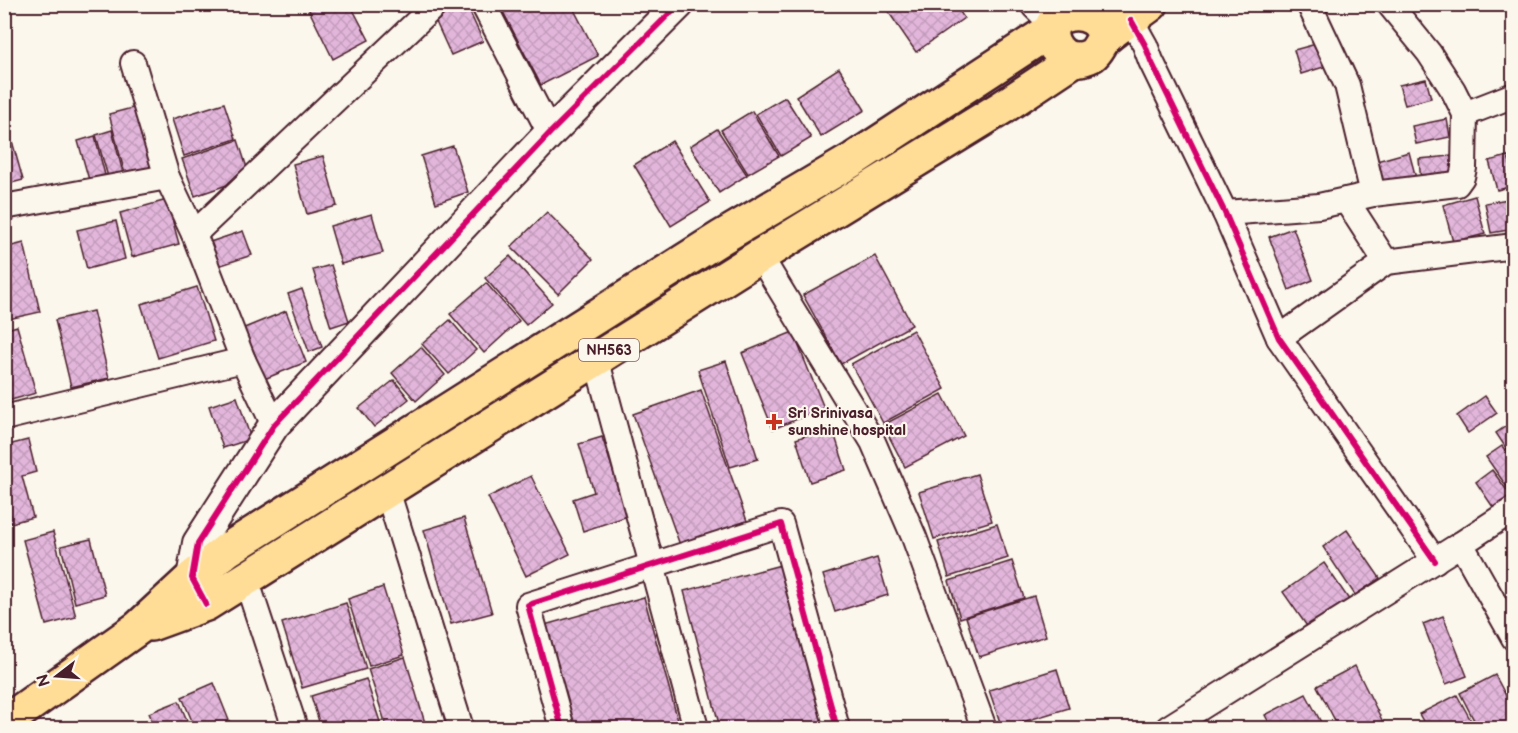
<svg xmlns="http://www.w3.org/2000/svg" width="1518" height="733" font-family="'Balsamiq Sans',sans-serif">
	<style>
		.building { fill: url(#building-cross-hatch); stroke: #4a1f2b; stroke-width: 1.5 }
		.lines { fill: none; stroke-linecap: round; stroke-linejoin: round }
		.minor-casing { stroke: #4a1f2b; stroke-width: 28 }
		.tertiary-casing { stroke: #4a1f2b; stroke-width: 34 }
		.trunk-casing { stroke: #4a1f2b; stroke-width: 38 }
		.minor { stroke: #fbf7ec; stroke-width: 24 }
		.tertiary { stroke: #fbf7ec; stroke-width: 30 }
		.trunk { stroke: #ffdd96; stroke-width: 33 }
		.cycleway-casing { stroke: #fbf7ec; stroke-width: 10 }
		.cycleway { stroke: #d6006c; stroke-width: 6 }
		.poi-dot { fill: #c8321e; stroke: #fbf7ec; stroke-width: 2 }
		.labels { text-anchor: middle; stroke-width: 4.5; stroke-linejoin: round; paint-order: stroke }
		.shield { fill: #fbf7ec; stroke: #7f6065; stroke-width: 1.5 }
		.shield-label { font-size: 14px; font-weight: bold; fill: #4a1f2b }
		.poi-label { font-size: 15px; font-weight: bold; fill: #4a1f2b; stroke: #fbf7ec; text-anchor: start }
	</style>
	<defs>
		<pattern id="building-cross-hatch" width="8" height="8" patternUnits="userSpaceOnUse" patternTransform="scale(1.5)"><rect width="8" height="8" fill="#e2b6db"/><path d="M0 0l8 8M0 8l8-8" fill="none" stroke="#c39cbc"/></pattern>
	</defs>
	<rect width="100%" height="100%" fill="#fbf7ec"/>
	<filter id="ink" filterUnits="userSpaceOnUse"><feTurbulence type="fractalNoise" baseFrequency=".0167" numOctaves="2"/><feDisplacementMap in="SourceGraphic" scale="12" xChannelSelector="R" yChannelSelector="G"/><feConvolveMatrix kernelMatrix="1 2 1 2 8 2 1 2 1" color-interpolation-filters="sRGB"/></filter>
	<g filter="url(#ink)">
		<g class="building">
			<polygon points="306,4 350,4 369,40 333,59"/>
			<polygon points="456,4 466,4 483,41 451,55 436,22"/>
			<polygon points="499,4 571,4 598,56 541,85"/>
			<polygon points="883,4 955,4 964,18 916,52"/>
			<polygon points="1320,43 1327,66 1301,74 1294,50"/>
			<polygon points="839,68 865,110 821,137 796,96"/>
			<polygon points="1426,79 1431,98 1405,105 1399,85"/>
			<polygon points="785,97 811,138 781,156 756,114"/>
			<polygon points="224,103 236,139 184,156 172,119"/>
			<polygon points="136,107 151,167 125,174 109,114"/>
			<polygon points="752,111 779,156 748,174 721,130"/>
			<polygon points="1447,119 1450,137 1416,144 1412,126"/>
			<polygon points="4,123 7,123 23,180 4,185"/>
			<polygon points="717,129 747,175 719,193 690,146"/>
			<polygon points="112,130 123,173 108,177 96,135"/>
			<polygon points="95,136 105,175 89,180 78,141"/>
			<polygon points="238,140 250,177 195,196 182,159"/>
			<polygon points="672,141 710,202 671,226 634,165"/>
			<polygon points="453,146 468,192 436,203 421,156"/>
			<polygon points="1409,152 1417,182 1380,191 1373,162"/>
			<polygon points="323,156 337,206 307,214 293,164"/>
			<polygon points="1451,156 1453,179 1421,183 1419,159"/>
			<polygon points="1508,156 1514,177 1514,186 1497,190 1489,161"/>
			<polygon points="1475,196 1485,234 1453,242 1443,205"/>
			<polygon points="1514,198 1514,229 1491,233 1485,203"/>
			<polygon points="167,200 179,244 132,257 120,213"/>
			<polygon points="547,212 593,259 558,294 511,247"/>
			<polygon points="372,214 383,253 341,264 330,226"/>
			<polygon points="116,221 125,259 87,269 77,230"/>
			<polygon points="1293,228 1313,280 1289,290 1269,237"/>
			<polygon points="243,231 252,255 212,268 204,244"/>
			<polygon points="24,243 40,312 4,320 4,248"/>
			<polygon points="510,256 552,303 526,325 485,278"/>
			<polygon points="875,256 912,325 841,364 803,295"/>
			<polygon points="331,265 349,321 331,327 313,270"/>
			<polygon points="486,283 519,321 484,353 450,314"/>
			<polygon points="197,287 214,341 158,358 141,304"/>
			<polygon points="302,289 322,347 309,352 288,294"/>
			<polygon points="93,311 109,378 71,387 55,320"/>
			<polygon points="286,311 306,362 257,382 237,331"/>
			<polygon points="450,320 476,350 449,374 422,344"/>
			<polygon points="17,326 36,393 4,402 4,330"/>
			<polygon points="913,330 945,389 883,423 851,364"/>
			<polygon points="793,332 824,408 773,429 742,353"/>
			<polygon points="421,347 445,375 416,401 392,373"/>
			<polygon points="726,361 758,459 730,467 698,370"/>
			<polygon points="394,380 409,399 374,427 359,408"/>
			<polygon points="701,390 747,521 680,545 633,414"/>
			<polygon points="942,394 964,436 905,467 883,425"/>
			<polygon points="1485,396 1497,413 1468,433 1457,416"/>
			<polygon points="237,397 251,439 223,448 209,406"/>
			<polygon points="1512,422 1514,423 1514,460 1496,433"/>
			<polygon points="832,427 846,470 810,482 796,439"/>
			<polygon points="602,437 628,516 583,531 573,499 594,492 579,444"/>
			<polygon points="28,440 36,472 22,476 33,517 4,525 4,446"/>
			<polygon points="1502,446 1514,462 1514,497 1486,457"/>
			<polygon points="1492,470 1514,500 1499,516 1476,482"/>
			<polygon points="977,474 992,521 934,539 919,492"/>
			<polygon points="531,476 570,554 526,576 488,497"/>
			<polygon points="464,518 492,613 451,624 424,530"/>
			<polygon points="997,524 1008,558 949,577 938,542"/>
			<polygon points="1347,530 1380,578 1355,595 1323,547"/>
			<polygon points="53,532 76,617 46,625 23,540"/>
			<polygon points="91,539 105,595 75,603 61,546"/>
			<polygon points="877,558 888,595 835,612 823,575"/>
			<polygon points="1012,561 1024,598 960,618 949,581"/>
			<polygon points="788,563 831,728 720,728 684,591"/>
			<polygon points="1324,563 1352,604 1311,632 1283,592"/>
			<polygon points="383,587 404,655 369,666 348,599"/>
			<polygon points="1034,596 1046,636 979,657 966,617"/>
			<polygon points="644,597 680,728 570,728 541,626"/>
			<polygon points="346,603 366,669 302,688 282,623"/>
			<polygon points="1443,616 1467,676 1446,684 1423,624"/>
			<polygon points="405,657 425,723 407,728 387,728 368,669"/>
			<polygon points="1355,666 1385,726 1380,728 1339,728 1317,686"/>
			<polygon points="1057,669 1069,708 1002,728 989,690"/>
			<polygon points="1495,675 1514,711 1514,728 1478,728 1460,693"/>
			<polygon points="366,679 382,728 321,728 311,696"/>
			<polygon points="214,683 232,728 195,728 182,697"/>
			<polygon points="1306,694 1324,728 1272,728 1265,715"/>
			<polygon points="1457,695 1475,728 1427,728 1419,714"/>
			<polygon points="179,701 190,728 155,728 149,713"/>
			<polygon points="150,720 153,728 129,728"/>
		</g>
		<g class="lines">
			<defs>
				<g id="minor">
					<polyline points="483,4 550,133"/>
					<polyline points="1131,20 1145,45 1151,61 1225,213 1279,338 1435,561"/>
					<polyline points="133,63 167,177 194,234 243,360 274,425"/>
					<polyline points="1465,114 1514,95"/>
					<polyline points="1373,194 1457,184 1462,177 1464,168 1465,114 1453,90 1429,53 1389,4"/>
					<polyline points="1346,200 1386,262"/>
					<polyline points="4,207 167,177"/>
					<polyline points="1225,213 1319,206 1373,194 1347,85 1309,4"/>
					<polyline points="194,234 436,4"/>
					<polyline points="760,256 873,442 914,537 984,728"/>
					<polyline points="1279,338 1386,262 1514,246"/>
					<polyline points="596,358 696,728"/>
					<polyline points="4,418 243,360"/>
					<polyline points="387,490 461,728"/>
					<polyline points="1461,544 1514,509"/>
					<polyline points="246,579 295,728"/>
					<polyline points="562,728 528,605 781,524 837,728"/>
					<polyline points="1168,728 1461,544 1514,638"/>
				</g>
				<g id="tertiary">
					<polyline points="1036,4 1053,21"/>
					<polyline points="199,591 192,578 198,543 274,425 550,133 679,4"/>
				</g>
				<g id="trunk">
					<path d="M1104,38C1102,0 1031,9 1056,48C1061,55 1070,60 1079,59C1084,59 1088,57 1092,55C1099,50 1100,42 1106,37C1119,25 1136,16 1151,4"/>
					<polyline points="151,624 206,604 760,256 1003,107 1075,59"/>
					<polyline points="4,723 138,628 192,578 227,550 722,237 854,159 1051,30"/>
				</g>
			</defs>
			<use href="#minor" class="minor-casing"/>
			<use href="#tertiary" class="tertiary-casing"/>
			<use href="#trunk" class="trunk-casing"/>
			<use href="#minor" class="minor"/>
			<use href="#tertiary" class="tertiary"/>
			<use href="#trunk" class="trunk"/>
			<defs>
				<g id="cycleway">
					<polyline points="1131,20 1145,45 1151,61 1225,213 1279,338 1435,561"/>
					<polyline points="206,604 192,578 198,543 274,425 550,133 679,4"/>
					<polyline points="562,728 528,605 781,524 837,728"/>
				</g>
			</defs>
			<use href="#cycleway" class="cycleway-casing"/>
			<use href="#cycleway" class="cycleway"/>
		</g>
	</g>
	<path class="poi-dot" d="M771 413h6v6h6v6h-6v6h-6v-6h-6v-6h6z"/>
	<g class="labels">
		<rect class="shield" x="579" y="339" width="60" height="22" rx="4.5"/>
		<g class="shield-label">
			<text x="609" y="355">NH563</text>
		</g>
		<g class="poi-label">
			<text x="788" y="418">Sri Srinivasa<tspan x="788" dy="17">sunshine hospital</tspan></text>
		</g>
	</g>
	<rect width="1518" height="733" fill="none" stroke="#fbf7ec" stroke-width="24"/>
	<rect x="12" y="12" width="1494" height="709" fill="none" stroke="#4a1f2b" stroke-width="2" filter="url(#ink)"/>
	<g transform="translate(57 676) rotate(253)" stroke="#fbf7ec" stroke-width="4.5" paint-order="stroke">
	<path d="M0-4.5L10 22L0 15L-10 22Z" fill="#4a1f2b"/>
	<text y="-9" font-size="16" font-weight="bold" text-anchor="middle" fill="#4a1f2b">N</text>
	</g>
</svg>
